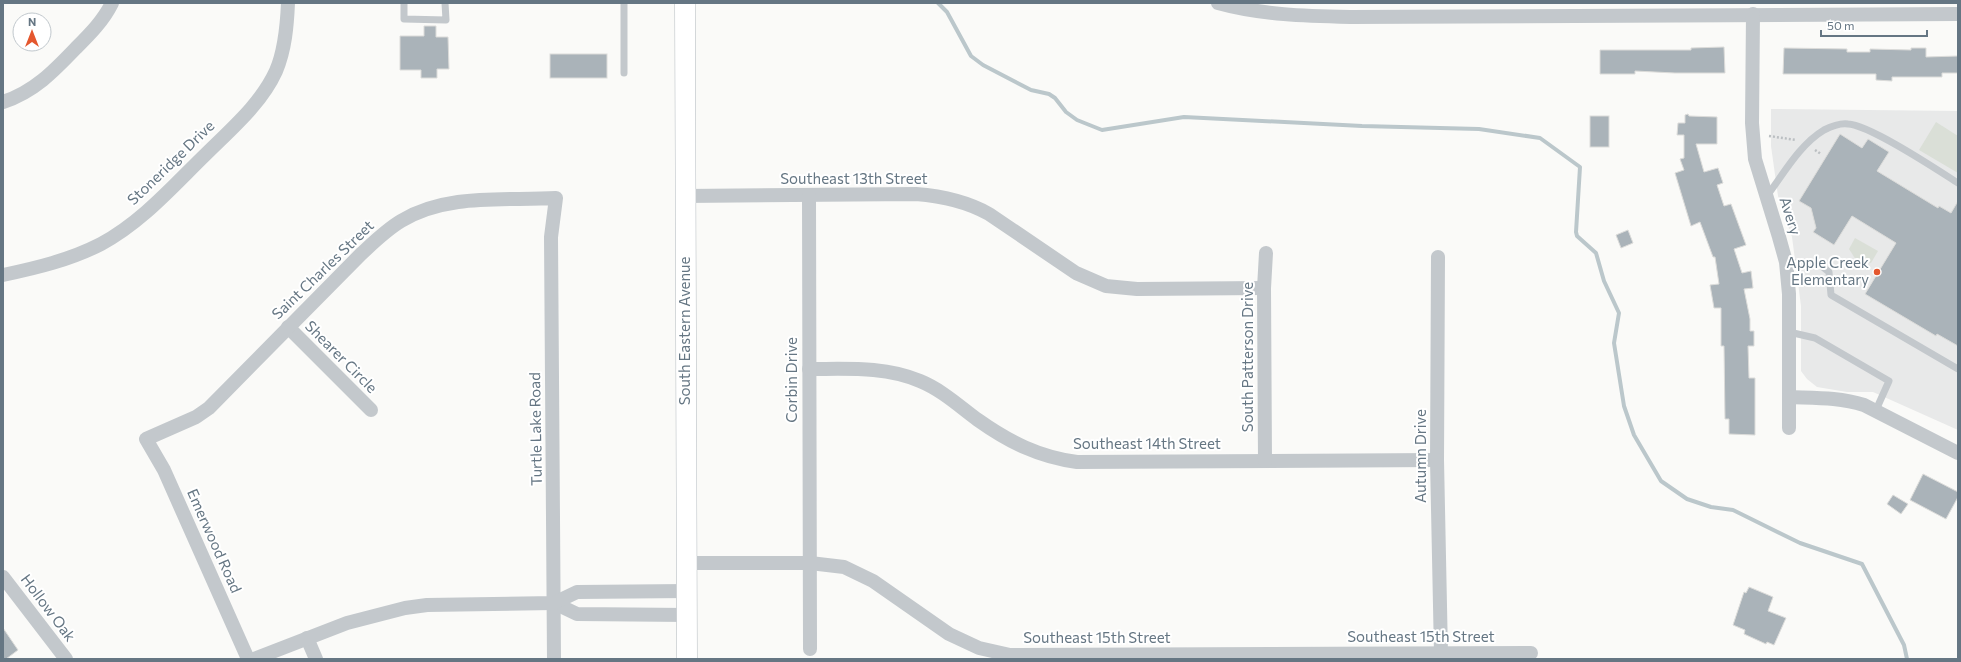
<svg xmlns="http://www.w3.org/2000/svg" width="1961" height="662" font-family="Commissioner,sans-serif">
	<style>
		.built { fill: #e8e9e9 }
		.green { fill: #dadfd7 }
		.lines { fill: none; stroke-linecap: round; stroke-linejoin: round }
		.stream { stroke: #bbc7cb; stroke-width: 4 }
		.building { fill: #aab3b9; stroke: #dcdcda }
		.secondary-casing { stroke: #b3babf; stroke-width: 21 }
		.path { stroke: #bbbfc2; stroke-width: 2.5; stroke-dasharray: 2 2; stroke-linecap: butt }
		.service { stroke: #c3c8cc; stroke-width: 7 }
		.minor { stroke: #c3c8cc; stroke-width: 14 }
		.secondary { stroke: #fff; stroke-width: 20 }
		.poi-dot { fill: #e4572e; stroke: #fff; stroke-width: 1.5 }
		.labels { text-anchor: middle; stroke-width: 4; stroke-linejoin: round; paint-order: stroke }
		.street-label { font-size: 15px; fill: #657683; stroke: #fff }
		.poi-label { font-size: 15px; fill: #657683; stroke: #fff; text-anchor: end }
	</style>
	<rect width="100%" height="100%" fill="#fafaf8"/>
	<polygon class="built" points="1771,109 1958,111 1958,430 1873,392 1847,392 1817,387 1807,379 1801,371 1801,306 1792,237 1778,196 1771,146"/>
	<g class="green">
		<polygon points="1936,122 1958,136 1958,173 1919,150"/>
		<polygon points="1855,238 1878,251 1871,263 1856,260 1849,249"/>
	</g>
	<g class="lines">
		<polyline class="stream" points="938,3 947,12 971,56 983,65 1031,90 1049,94 1055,98 1066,112 1077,120 1102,130 1184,117 1362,126 1479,129 1540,138 1580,167 1576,232 1577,236 1596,253 1604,281 1619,313 1614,343 1624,406 1634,435 1661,481 1687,499 1711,507 1733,510 1800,543 1862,564 1904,645 1907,659"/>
	</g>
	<g class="building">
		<polygon points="424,26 436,26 436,37 448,37 449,69 437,69 437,78 421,78 421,70 400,70 400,36 424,36"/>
		<polygon points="1724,47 1725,73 1675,73 1635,71 1635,74 1600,74 1600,50 1691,50 1691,48"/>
		<polygon points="1784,48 1847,49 1847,52 1870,52 1870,49 1911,50 1911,48 1926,48 1926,57 1958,56 1958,73 1942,73 1942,77 1892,77 1892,81 1876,80 1876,74 1783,74"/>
		<rect x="550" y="54" width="57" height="24"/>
		<polygon points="1688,114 1689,116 1717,117 1717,144 1696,144 1704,172 1718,168 1723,183 1717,185 1724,206 1731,204 1746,245 1734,249 1742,273 1751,271 1753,288 1744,289 1750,319 1750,331 1754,331 1754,346 1748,346 1749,378 1755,378 1755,435 1729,434 1729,419 1725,419 1724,346 1721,346 1721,308 1714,308 1710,285 1719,284 1715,257 1713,257 1700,222 1691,226 1675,173 1684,170 1680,159 1684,158 1684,135 1677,135 1678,123 1685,123 1685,115"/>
		<rect x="1590" y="116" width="19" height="31"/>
		<polygon points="1840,134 1862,148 1868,139 1889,152 1877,171 1938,208 1939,206 1951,213 1958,201 1958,346 1937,334 1936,336 1865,294 1896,243 1852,216 1834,245 1813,232 1816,228 1811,208 1799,201"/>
		<polygon points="1628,230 1633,243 1621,248 1616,235"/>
		<polygon points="1923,474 1958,492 1958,497 1946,519 1910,500"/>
		<polygon points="1893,495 1908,504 1901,514 1887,504"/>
		<polygon points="1749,587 1773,597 1768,611 1786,618 1774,645 1767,642 1766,644 1744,634 1745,630 1733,625 1744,592 1746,593"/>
		<polygon points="3,628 18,650 6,659 3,659"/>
	</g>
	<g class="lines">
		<defs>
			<polyline id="secondary" points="685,3 687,659"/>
		</defs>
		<use href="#secondary" class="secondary-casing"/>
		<g class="path">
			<polyline points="1769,136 1796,140"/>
			<polyline points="1815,150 1821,154"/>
		</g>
		<g class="service">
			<polyline points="404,3 404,19 446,20 445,3"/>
			<polyline points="624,3 624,73"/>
			<path d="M1766,197C1783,175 1799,145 1824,130C1830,127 1841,123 1848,124C1870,125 1936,169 1958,183"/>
			<polyline points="1786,262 1819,264 1829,272 1831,295 1958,369"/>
			<polyline points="1789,332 1815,338 1889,381 1876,410"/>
		</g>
		<g class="minor">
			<path d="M1218,3C1261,15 1307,16 1351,17L1958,14"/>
			<polyline points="1753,14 1752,123 1755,159 1779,237 1786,262 1789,294 1789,428"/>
			<path d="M3,102C34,92 54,71 76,48C90,34 103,21 112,3"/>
			<path d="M685,196L916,194C942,196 966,201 989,214L1076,273L1106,286L1137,289L1264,288"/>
			<polyline points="809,196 810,649"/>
			<polyline points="1438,257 1437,460 1441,654"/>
			<path d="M3,275C36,268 70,260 101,244C142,222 173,186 206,154C231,129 261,104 276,71C285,50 287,26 288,3"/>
			<polyline points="288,327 371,410"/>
			<path d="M809,369C847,369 885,366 920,381C942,390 959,406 978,420C1009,442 1039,457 1077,462L1437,460"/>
			<path d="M1789,397C1815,398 1839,397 1864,405L1958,453"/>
			<polyline points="1265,461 1264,288 1266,253"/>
			<polyline points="687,563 810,563 844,567 873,581 949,634 979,648 1010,655 1531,653"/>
			<polyline points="3,577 66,659"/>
			<polyline points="554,603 577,614 687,615"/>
			<polyline points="307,638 316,659"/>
			<path d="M248,659L164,470L146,439L196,417L209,408L361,254C374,242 386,230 401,221C447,193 505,201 556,198L551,237L554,659"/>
			<polyline points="254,659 347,623 405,608 427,605 554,603 577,592 687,591"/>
		</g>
		<use href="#secondary" class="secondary"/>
	</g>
	<circle class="poi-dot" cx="1877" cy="272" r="4"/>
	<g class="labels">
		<g class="street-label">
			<text transform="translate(171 163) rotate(-44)" y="5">Stoneridge Drive</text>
			<text x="854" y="184">Southeast 13th Street</text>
			<text transform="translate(1790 216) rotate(72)" y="5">Avery</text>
			<text transform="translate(323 270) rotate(-44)" y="5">Saint Charles Street</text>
			<text transform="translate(685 331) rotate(-90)" y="5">South Eastern Avenue</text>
			<text transform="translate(341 357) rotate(45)" y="5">Shearer Circle</text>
			<text transform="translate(1248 357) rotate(-90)" y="5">South Patterson Drive</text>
			<text transform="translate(792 380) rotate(-90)" y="5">Corbin Drive</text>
			<text transform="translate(536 429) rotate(-91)" y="5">Turtle Lake Road</text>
			<text x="1147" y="449">Southeast 14th Street</text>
			<text transform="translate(1421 456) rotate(-90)" y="5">Autumn Drive</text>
			<text transform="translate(214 541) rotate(66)" y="5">Emerwood Road</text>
			<text transform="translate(48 608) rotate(53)" y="5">Hollow Oak</text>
			<text x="1421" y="642">Southeast 15th Street</text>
			<text x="1097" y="643">Southeast 15th Street</text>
		</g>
		<g class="poi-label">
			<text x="1869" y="268">Apple Creek<tspan x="1869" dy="17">Elementary</tspan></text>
		</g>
	</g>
	<rect width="1961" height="662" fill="none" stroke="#657683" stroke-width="8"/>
	<g transform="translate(32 32)"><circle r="19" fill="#ffffff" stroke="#c1c8cd"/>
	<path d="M0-3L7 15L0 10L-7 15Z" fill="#e4572e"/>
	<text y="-6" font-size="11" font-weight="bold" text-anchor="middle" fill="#657683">N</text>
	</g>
	<path d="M1821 30v6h106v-6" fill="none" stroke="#657683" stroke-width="2"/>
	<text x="1827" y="30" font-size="12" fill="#657683" stroke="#ffffff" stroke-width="3" paint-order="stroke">50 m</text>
</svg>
